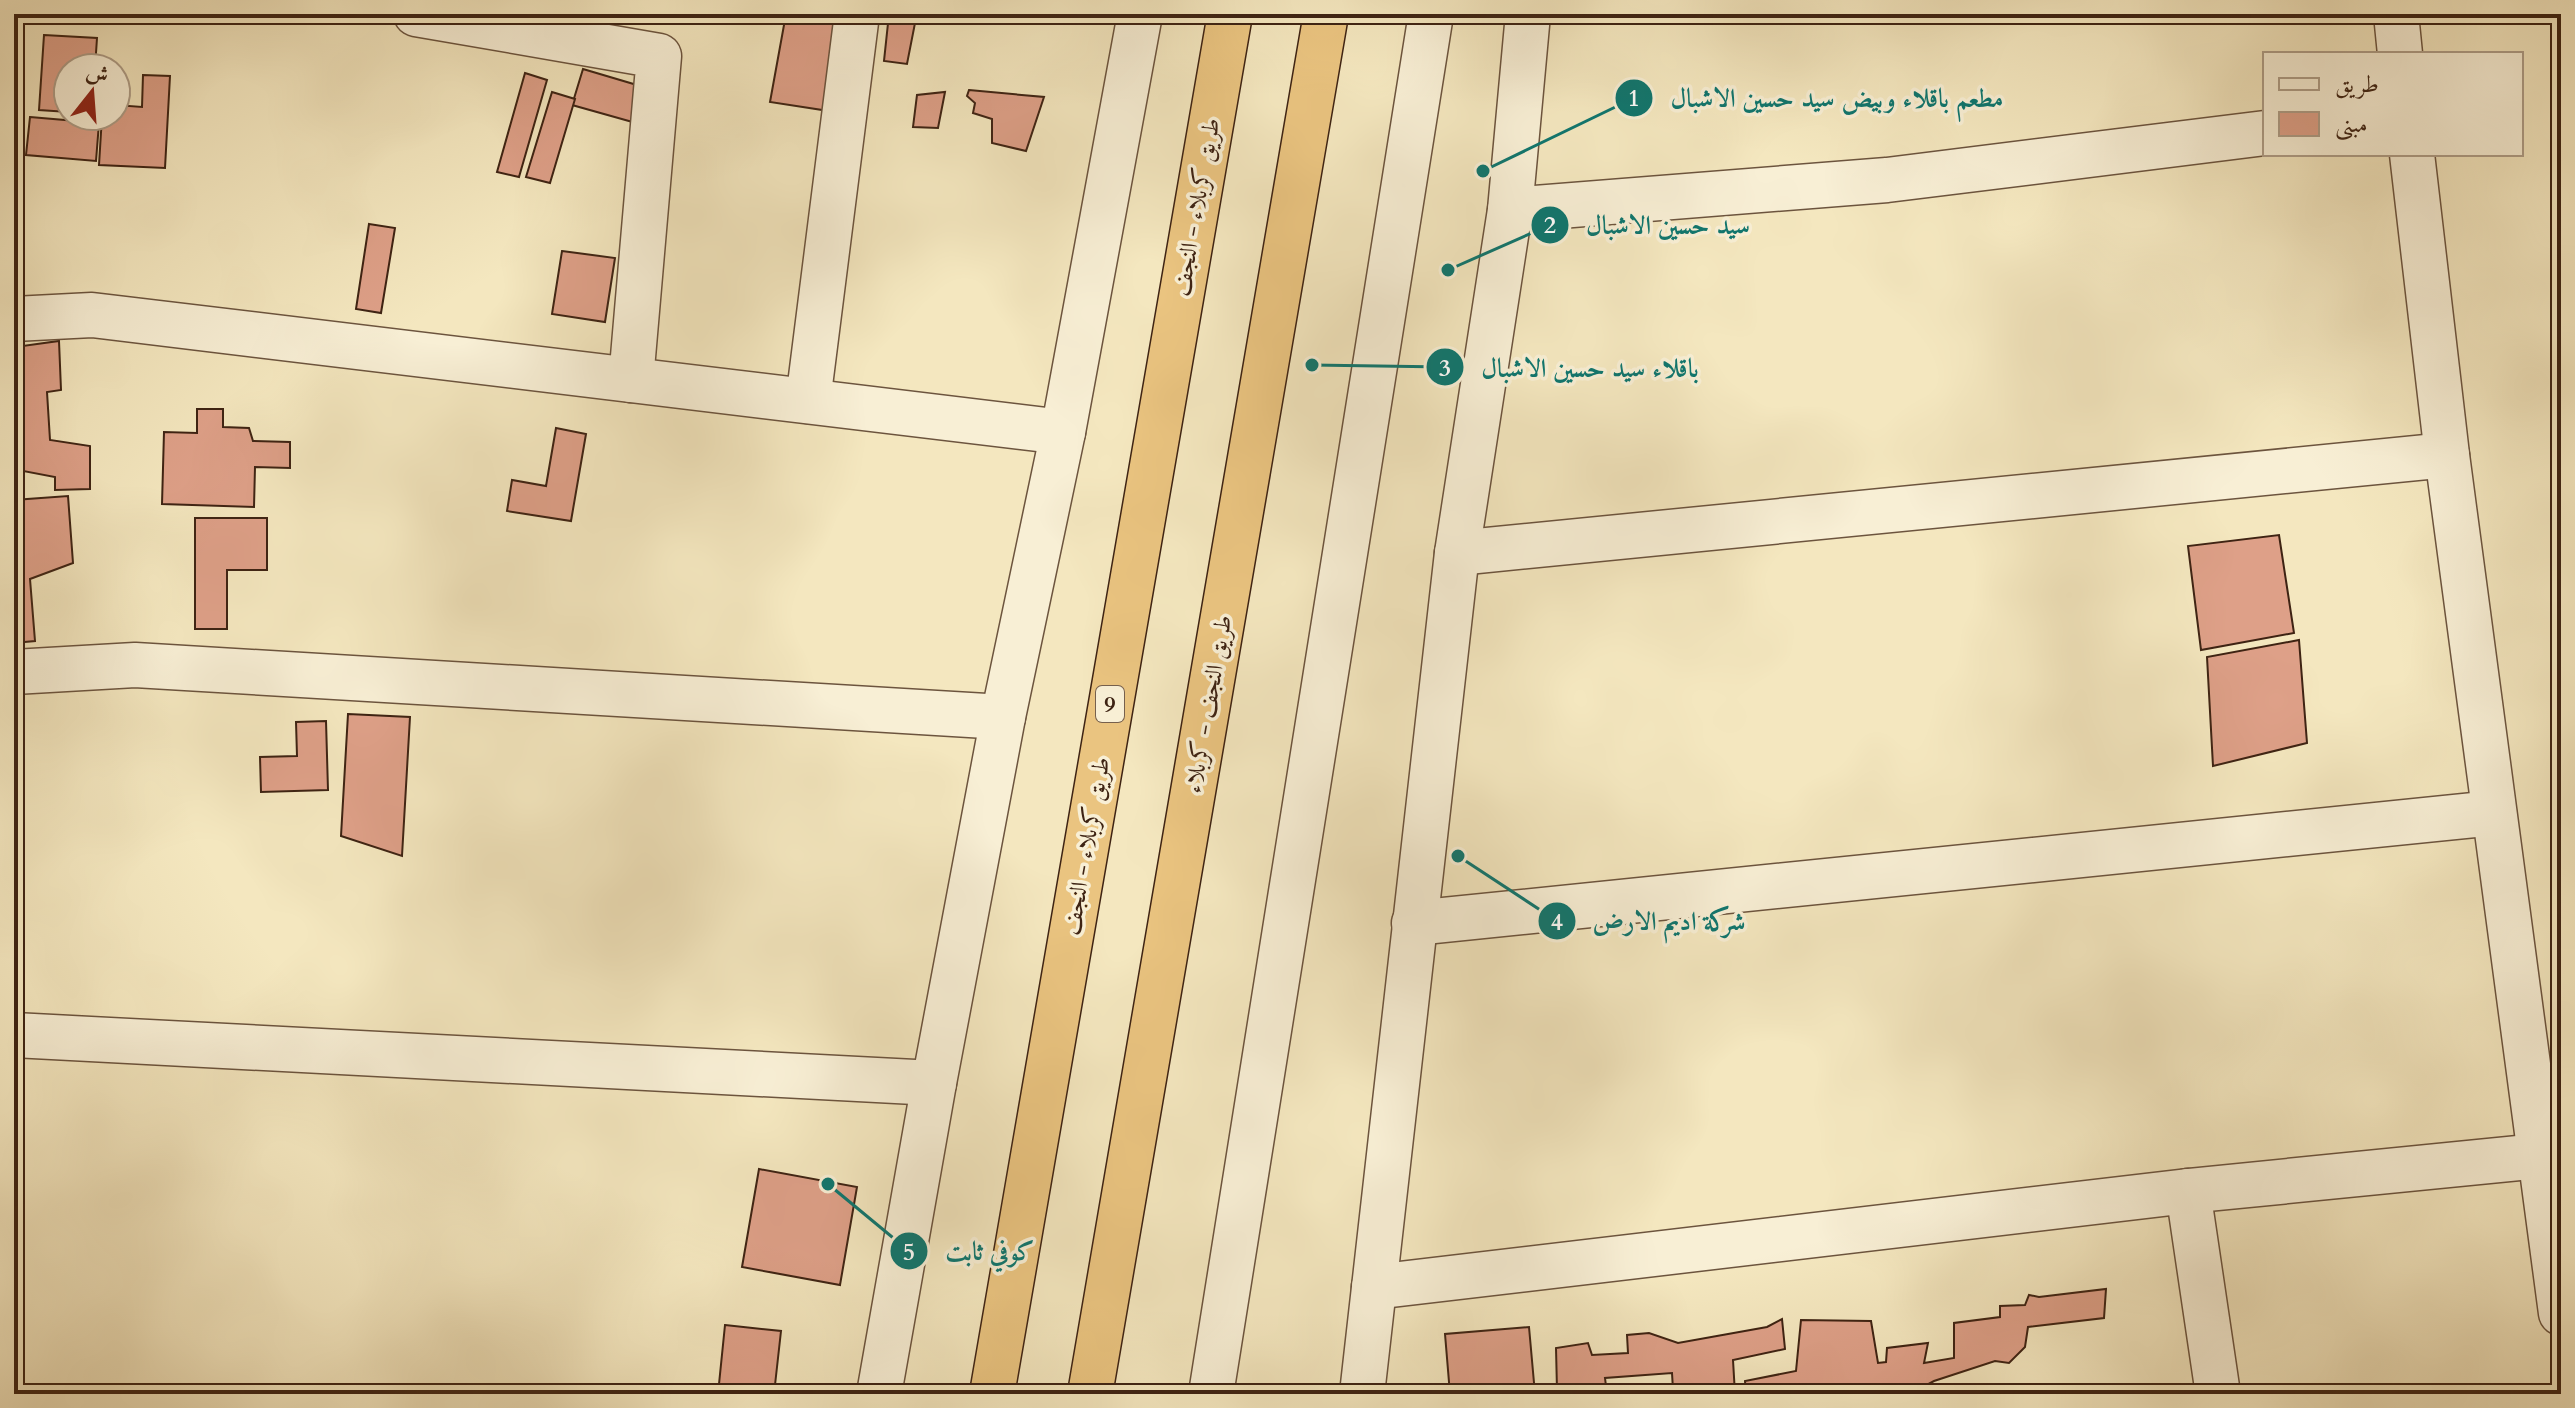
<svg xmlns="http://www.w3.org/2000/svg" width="2575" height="1408" font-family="Cardo,Amiri,serif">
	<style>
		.building { fill: #dea088; stroke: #3e2313; stroke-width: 2 }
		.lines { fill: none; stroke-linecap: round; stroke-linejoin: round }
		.minor-casing { stroke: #6c543e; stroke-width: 47 }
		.highway-casing { stroke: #3e2313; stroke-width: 47 }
		.minor { stroke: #f8efd5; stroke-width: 44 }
		.highway { stroke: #eac480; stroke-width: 44 }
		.labels { text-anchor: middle; stroke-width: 7; stroke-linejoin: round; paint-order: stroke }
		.shield { fill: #f8efd5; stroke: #76604d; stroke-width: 2 }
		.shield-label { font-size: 22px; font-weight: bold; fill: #3e2313 }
		.street-label { font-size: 24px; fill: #3e2313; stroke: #f8efd5 }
		.leader { fill: none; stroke: #0f766e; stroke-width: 3 }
		.callout-dot { fill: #0f766e; stroke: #f8efd5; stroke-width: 3 }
		.mark-label { font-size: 24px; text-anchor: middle; font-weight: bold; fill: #fff }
		.callout-label { font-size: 26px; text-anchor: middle; font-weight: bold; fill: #0f766e; stroke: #f8efd5; stroke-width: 7; stroke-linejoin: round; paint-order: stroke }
	</style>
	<rect width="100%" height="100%" fill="#f4e7bf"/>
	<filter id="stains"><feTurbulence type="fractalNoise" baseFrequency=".0025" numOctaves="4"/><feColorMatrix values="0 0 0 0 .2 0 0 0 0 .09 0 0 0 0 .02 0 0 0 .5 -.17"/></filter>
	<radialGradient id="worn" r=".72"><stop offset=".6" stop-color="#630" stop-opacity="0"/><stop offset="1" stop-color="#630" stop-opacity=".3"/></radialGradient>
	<g class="building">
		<polygon points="786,14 841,14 829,111 770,102"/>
		<polygon points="889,14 921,14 920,19 915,23 907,64 884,61"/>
		<polygon points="44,35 97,38 95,68 68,68 68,112 39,110"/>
		<polygon points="583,69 647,88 636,123 572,105"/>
		<polygon points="525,73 547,80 519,177 497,172"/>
		<polygon points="143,75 170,76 165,168 99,165 102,116 116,116 116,105 142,107"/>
		<polygon points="969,90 1044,97 1026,151 992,143 992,119 973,113 975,103 967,96"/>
		<polygon points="552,92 575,99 550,183 526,177"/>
		<polygon points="945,92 938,128 913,127 917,95"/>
		<polygon points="30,117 99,123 96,161 26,155"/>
		<polygon points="369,224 395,228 381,313 356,309"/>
		<polygon points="562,251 615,258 605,322 552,314"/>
		<polygon points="59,341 61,390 47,392 50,440 90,446 90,489 55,490 55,477 23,471 19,439 15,347"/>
		<polygon points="197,409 223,409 223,427 249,428 253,441 290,442 290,468 255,467 254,507 162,504 164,432 197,433"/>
		<polygon points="14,420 23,471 14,475"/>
		<polygon points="556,428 586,434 571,521 507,511 512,480 546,486"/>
		<polygon points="68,496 73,563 30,579 35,641 14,643 14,500"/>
		<polygon points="195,518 267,518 267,570 227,570 227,629 195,629"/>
		<polygon points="2279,535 2294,633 2201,650 2188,546"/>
		<polygon points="2299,640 2307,743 2213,766 2207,657"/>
		<polygon points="348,714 410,717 402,856 341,836"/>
		<polygon points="326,721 328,790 261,792 260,757 297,756 296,722"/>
		<polygon points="759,1169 857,1187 840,1285 742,1267"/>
		<polygon points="2106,1289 2104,1318 2028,1327 2025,1347 2009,1363 1995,1361 1934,1381 1910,1394 1746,1394 1745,1381 1796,1371 1801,1320 1871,1321 1878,1363 1886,1362 1887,1348 1928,1343 1924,1363 1954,1358 1954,1323 2000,1317 2000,1306 2025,1305 2029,1295 2039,1297"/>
		<polygon points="1782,1319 1785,1349 1733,1360 1735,1394 1651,1394 1673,1390 1672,1373 1605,1378 1607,1394 1579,1394 1578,1390 1557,1390 1556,1348 1588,1343 1592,1355 1628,1353 1627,1335 1649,1333 1678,1343 1767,1327"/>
		<polygon points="725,1325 781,1331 774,1394 718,1394"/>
		<polygon points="1529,1327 1535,1394 1450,1394 1445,1334"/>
	</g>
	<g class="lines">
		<defs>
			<g id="minor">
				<polyline points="416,14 659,56 631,380"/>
				<polyline points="2396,14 2400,54"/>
				<polyline points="2412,154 2447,455 2561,1313"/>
				<polyline points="1510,210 1887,180 2265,133"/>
				<polyline points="14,319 92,315 1063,432"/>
				<polyline points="808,401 857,14"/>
				<polyline points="1457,553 2447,455"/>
				<polyline points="14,672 135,665 1003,717"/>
				<polyline points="1414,923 2494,813"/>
				<polyline points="14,1035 934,1083"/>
				<polyline points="2188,1191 2218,1394"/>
				<polyline points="1374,1287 2188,1191 2539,1156"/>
				<polyline points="879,1394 934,1083 1003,717 1063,432 1140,14"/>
				<polyline points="1211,1394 1431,14"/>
				<polyline points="1362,1394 1457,553 1510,210 1528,14"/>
			</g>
			<g id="highway">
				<polyline points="992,1394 1230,14"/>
				<polyline points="1090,1394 1326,14"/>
			</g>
		</defs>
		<use href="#minor" class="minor-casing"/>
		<use href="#highway" class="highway-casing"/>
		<use href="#minor" class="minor"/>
		<use href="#highway" class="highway"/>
	</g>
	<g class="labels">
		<rect class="shield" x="1096" y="686" width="28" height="36" rx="6"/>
		<g class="shield-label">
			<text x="1110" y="712">9</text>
		</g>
		<g class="street-label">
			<text transform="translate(1196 207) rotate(-80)" y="8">طريق کربلاء - النجف</text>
			<text transform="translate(1208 704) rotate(-80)" y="8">طريق النجف - کربلاء</text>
			<text transform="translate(1086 846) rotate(-80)" y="8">طريق کربلاء - النجف</text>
		</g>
	</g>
	<path class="leader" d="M1483 171L1634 98M1448 270L1550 225M1312 365L1445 367M1458 856L1557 921M828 1184L909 1251"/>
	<g class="callout-dot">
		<circle cx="1483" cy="171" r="8"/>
		<circle cx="1448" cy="270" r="8"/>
		<circle cx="1312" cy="365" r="8"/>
		<circle cx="1458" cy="856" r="8"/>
		<circle cx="828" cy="1184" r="8"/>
		<circle cx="1634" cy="98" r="20"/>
		<circle cx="1550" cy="225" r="20"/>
		<circle cx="1445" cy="367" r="20"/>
		<circle cx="1557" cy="921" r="20"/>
		<circle cx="909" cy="1251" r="20"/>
	</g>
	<g class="mark-label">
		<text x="1634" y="106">1</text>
		<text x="1550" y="233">2</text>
		<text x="1445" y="376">3</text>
		<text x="1557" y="930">4</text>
		<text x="909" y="1260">5</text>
	</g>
	<g class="callout-label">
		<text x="1837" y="107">مطعم باقلاء وبيض سيد حسين الاشبال</text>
		<text x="1668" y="234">سيد حسين الاشبال</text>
		<text x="1590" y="377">باقلاء سيد حسين الاشبال</text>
		<text x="1669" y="930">شركة اديم الارض</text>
		<text x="990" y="1260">كوفي ثابت</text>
	</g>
	<rect width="2575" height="1408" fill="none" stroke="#f4e7bf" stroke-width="48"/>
	<rect x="16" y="16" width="2543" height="1376" fill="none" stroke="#3e2313" stroke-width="4"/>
	<rect x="24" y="24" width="2527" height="1360" fill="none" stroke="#3e2313" stroke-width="2"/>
	<rect x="2263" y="52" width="260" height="104" fill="#f8efd5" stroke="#ae9d87" stroke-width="2"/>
	<rect x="2279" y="78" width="40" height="12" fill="#f8efd5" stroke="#ae9d87" stroke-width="2"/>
	<text x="2335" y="92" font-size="24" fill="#3e2313">طريق</text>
	<rect x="2279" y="112" width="40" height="24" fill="#dea088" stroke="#ae9d87" stroke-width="2"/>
	<text x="2335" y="132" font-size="24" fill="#3e2313">مبنى</text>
	<g transform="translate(92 92) rotate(17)"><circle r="38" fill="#f8efd5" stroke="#ae9d87" stroke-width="2"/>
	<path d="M0-6L14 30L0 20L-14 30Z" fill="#8f2418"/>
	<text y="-12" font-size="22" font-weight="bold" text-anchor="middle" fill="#3e2313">ش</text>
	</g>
	<rect width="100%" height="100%" filter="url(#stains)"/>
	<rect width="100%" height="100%" fill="url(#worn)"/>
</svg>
